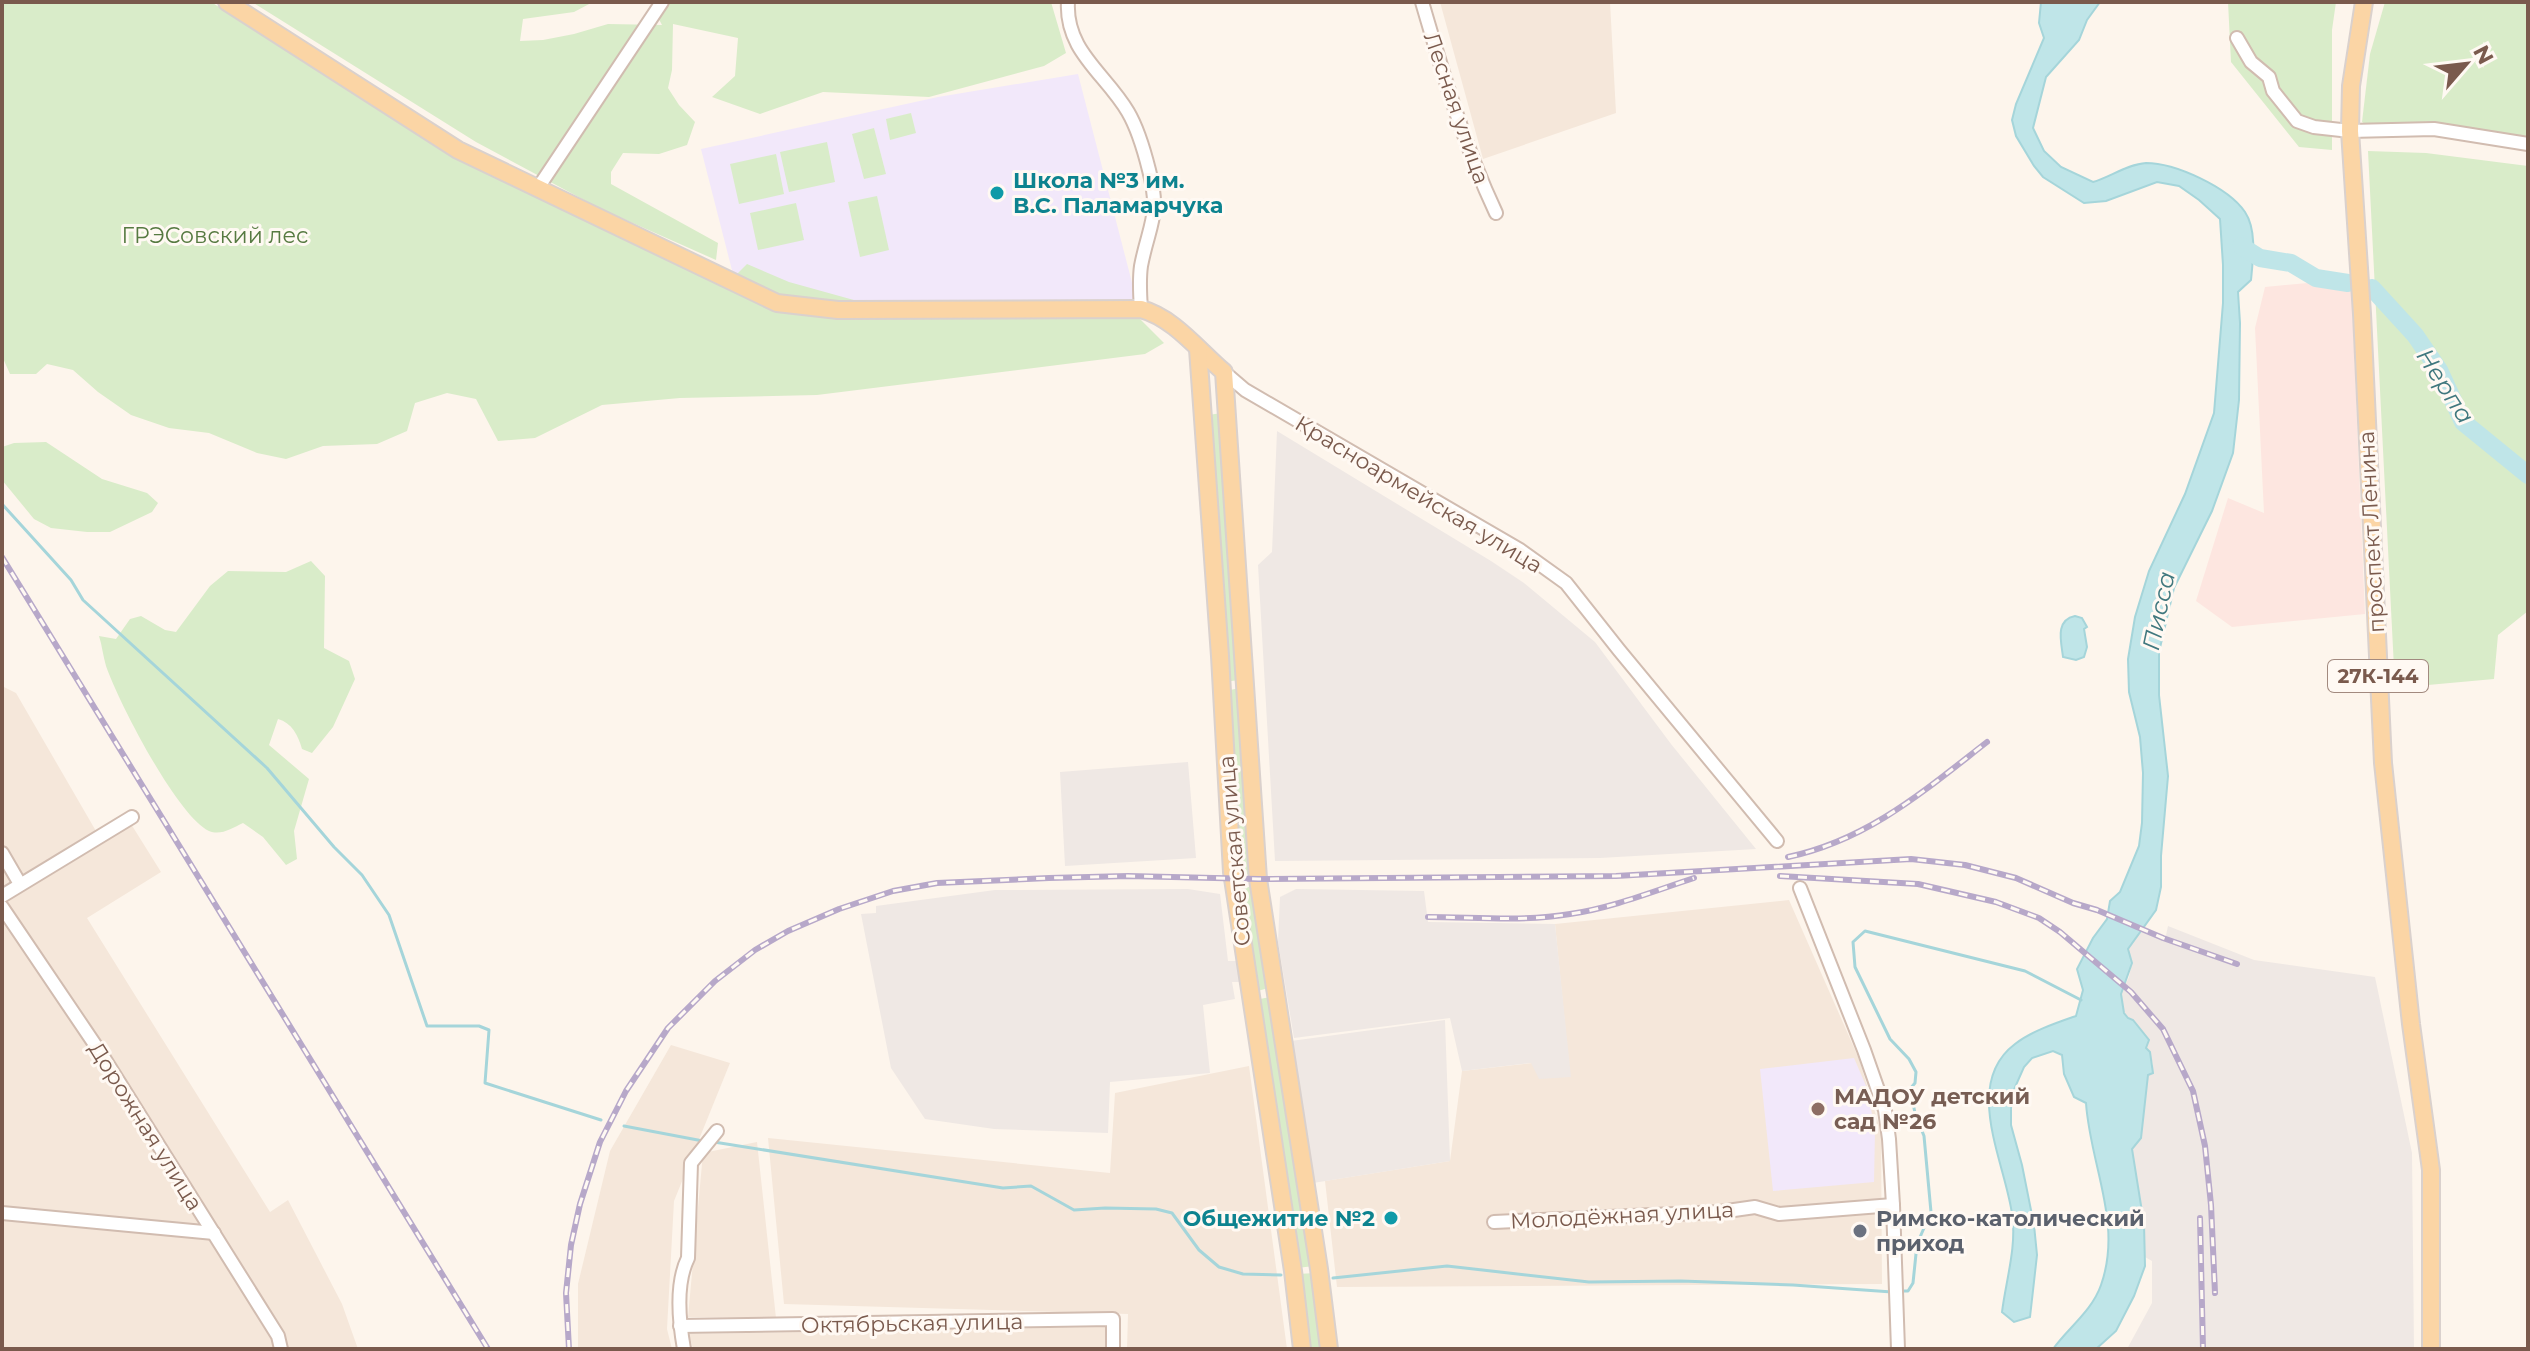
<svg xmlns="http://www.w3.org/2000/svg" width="2530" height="1351" font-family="Montserrat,sans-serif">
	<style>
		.residential { fill: #f5e7da }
		.commercial { fill: #fde6e0 }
		.industrial { fill: #efe8e4 }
		.education { fill: #f2e8fa }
		.green { fill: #d9ecc9 }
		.water { fill: #bfe5e8; stroke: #a5d5da; stroke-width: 2 }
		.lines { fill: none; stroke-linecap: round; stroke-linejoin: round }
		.stream { stroke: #a5d5da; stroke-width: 3 }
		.river { stroke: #bfe5e8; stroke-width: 18 }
		.minor-casing { stroke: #d1bcb0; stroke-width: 16 }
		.major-casing { stroke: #dad1cd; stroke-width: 20 }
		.minor { stroke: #fff; stroke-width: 12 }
		.major { stroke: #fbd5a5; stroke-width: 16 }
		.rail-casing { stroke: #b7a8c9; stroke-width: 6 }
		.rail { stroke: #fff9f3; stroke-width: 3; stroke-dasharray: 9; stroke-linecap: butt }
		.culture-dot { fill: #0f9aa8; stroke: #fff9f3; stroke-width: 3 }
		.education-dot { fill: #8d6e63; stroke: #fff9f3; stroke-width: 3 }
		.worship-dot { fill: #6b7280; stroke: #fff9f3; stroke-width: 3 }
		.labels { text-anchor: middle; stroke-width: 6; stroke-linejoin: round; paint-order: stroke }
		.shield { fill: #fff9f3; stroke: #a28a7f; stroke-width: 2 }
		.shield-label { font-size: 20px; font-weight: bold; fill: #7a5a4d }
		.street-label { font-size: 22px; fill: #7a5a4d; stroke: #fff9f3 }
		.culture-label { font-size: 22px; font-weight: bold; fill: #0d838f; stroke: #fff9f3; text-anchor: start }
		.park-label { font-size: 22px; fill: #567a41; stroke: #fff9f3 }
		.education-label { font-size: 22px; font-weight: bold; fill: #785e54; stroke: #fff9f3; text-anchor: start }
		.worship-label { font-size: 22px; font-weight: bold; fill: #5b616d; stroke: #fff9f3; text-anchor: start }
		.water-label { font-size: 24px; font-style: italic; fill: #40787e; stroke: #fff9f3 }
	</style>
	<rect width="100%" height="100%" fill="#fdf5ec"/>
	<g class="residential">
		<polygon points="1440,2 1610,2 1616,113 1483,159"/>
		<polygon points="2,686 16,693 100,838 131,824 161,872 87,918 270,1212 288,1200 342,1304 358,1349 2,1349"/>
		<polygon points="1789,900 1859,1059 1881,1132 1882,1284 1337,1287 1325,1181 1450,1161 1462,1071 1532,1063 1570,1076 1555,924"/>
		<polygon points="671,1045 730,1063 674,1201 667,1329 672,1349 578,1349 578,1284 610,1151"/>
		<polygon points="1249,1066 1287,1349 1127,1349 1128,1314 784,1304 768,1138 1110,1173 1115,1093"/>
		<polygon points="757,1142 776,1318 688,1317 703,1153"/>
		<polygon points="1106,1327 1105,1349 693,1349 689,1334"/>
	</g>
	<polygon class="commercial" points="2351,279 2365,614 2232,627 2196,601 2228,498 2264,513 2255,328 2265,287"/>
	<g class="industrial">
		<polygon points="1277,431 1491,561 1524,583 1595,642 1671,744 1756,849 1600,858 1275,861 1258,565 1272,552"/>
		<polygon points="1188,762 1196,858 1065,866 1060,772"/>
		<polygon points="1188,889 1220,894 1228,961 1237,961 1240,982 1232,982 1235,999 1203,1005 1210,1073 1110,1082 1108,1133 994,1129 925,1119 891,1068 861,914 876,913 876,906 995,890"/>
		<polygon points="1296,889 1424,891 1428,922 1555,924 1571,1077 1539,1079 1531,1063 1462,1071 1450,1018 1294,1038 1278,942 1280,897"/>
		<polygon points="2168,926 2254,960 2375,977 2412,1153 2414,1349 2127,1349 2152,1303 2152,1261 2145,1257 2144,1223 2132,1149 2148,1075 2153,1073 2153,1065 2150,1052 2146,1048 2124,1013 2121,994 2129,977 2132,963 2128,949 2135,937 2141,930 2165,940"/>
		<polygon points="1445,1020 1450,1161 1313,1183 1291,1041"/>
	</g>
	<g class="education">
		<polygon points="1078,74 1137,302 844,304 733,274 701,149 938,97"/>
		<polygon points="1854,1058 1867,1088 1875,1130 1874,1182 1773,1191 1760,1069"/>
	</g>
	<g class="green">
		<polygon points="2,2 211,2 437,143 496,177 727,284 747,264 789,282 879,307 1116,305 1140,319 1164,343 1145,354 817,395 680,398 602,405 535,438 498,441 476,399 447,393 415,403 407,431 377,444 323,446 286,459 257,453 209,433 169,428 131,415 98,392 73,370 47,364 36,374 10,374 2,356"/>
		<polygon points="252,2 593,2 574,12 523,19 520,41 543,40 574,34 608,24 662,25 650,2 1051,2 1066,53 1044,66 929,97 823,92 760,114 712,97 735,76 738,38 673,24 672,70 668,88 679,105 695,122 687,145 659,154 623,153 611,172 611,184 718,243 716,260 599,208 476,142"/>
		<polygon points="2228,2 2336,2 2332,30 2332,150 2299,147 2231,62"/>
		<polygon points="2385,2 2528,2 2528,141 2377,131 2362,122 2370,54"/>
		<polygon points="911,113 916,133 890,140 886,119"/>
		<polygon points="874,128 886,174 864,179 852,134"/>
		<polygon points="827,142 835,182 789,192 780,152"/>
		<polygon points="2368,151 2426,153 2528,166 2528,611 2498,635 2494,679 2395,688"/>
		<polygon points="776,154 784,194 739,204 730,164"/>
		<polygon points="877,196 889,250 860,257 848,202"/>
		<polygon points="796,203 804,240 758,250 750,213"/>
		<polygon points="1222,413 1239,680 1224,682 1208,415"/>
		<polygon points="46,442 102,479 147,493 158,503 152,512 110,532 87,532 51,528 34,519 2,480 2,447 14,443"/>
		<path d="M311,561L325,576L324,648L349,661L355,679L333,727L312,753L302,749C298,735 292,723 278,719L269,745L309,779L294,831L297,859L286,865L263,837L243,823C232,828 221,836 209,831C177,816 118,701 106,666C103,656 102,645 99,636L116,639L130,619L141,616L165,630L176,632L210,586L228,571L286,572Z"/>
		<polygon points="1240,688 1252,874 1239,875 1225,691"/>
		<polygon points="1240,887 1254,887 1269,988 1253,992"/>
		<polygon points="1270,997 1314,1266 1297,1268 1255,1000"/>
		<polygon points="1316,1273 1324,1349 1305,1349 1297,1274"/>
	</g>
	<g class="water">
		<path d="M2041,2H2100L2087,20L2079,40L2046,77L2033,128L2044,151L2061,167L2093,182C2110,177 2128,164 2146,163C2175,163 2228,187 2245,212C2257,230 2253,259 2251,280L2238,292L2240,323L2239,400L2233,453L2212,511L2174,588L2159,652V695L2168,776L2161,856V887L2156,910L2128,949L2132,963L2121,994L2124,1013L2128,1018L2133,1020L2149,1040L2146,1048L2150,1052L2153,1073L2148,1075L2141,1138L2132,1149L2144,1224L2145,1266L2134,1296L2116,1331L2096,1349H2053C2068,1328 2092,1311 2101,1285C2123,1223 2090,1165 2086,1103L2074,1097L2064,1074L2062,1055L2053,1051L2032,1058L2024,1067L2012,1094L2011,1109V1125L2022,1165L2034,1225L2037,1255L2030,1317L2014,1322L2002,1312C2006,1280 2017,1246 2012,1214C2005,1162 1962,1084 2015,1044C2032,1031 2056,1023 2076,1016L2083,990L2077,969L2093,938L2107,919L2110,901L2120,892L2139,846L2142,823L2143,773L2140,737L2129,692L2128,659L2135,617L2149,571L2185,494L2214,413L2223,303V265L2220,219L2199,200L2179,186L2157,182L2106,201L2084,203L2043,177L2034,166L2016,136L2012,120L2016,104L2044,38L2039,23Z"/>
		<path d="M2075,616L2082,618L2087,627L2084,629L2087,647L2084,657L2076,660L2063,657C2061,641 2055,620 2075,616Z"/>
	</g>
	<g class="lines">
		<g class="stream">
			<polyline points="2,504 71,580 83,600 267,768 334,847 362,875 389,915 427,1026 479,1026 489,1030 485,1083 601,1120"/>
			<polyline points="624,1126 703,1141"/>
			<polyline points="714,1142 1003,1188 1031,1186 1074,1210 1105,1208 1156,1209 1172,1213 1199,1250 1219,1267 1243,1274 1281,1275"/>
			<polyline points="1333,1278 1447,1266 1589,1282 1681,1281 1793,1285 1892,1292"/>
			<polyline points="1900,1291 1908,1291 1913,1283 1917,1244 1931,1212 1924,1136 1915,1113 1910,1089 1915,1083 1916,1072 1909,1059 1890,1039 1855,967 1853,942 1865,931 2025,971 2081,1000"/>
		</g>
		<g class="river">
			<polyline points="2241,246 2260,258 2291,263 2316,278 2348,283"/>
			<polyline points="2372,288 2415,335 2439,370 2463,422 2528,475"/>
		</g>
		<defs>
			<g id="minor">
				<path d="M1068,2C1065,51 1106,74 1128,112C1138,129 1144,150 1149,170C1161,216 1149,224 1141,266C1139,280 1140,295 1141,309"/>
				<path d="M1422,2C1443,74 1464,145 1496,213"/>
				<polyline points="2237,38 2251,62 2269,77 2273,91 2297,121 2314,127 2350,131 2434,129 2528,144"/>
				<polyline points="538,188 662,2"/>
				<polyline points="1224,372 1245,390 1520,550 1566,583 1619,650 1777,841"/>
				<polyline points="2,853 20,884"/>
				<polyline points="1800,888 1864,1050 1885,1110 1889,1139 1893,1205 1898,1349"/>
				<polyline points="2,896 132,817"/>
				<polyline points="2,907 102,1055 278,1336 281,1349"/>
				<polyline points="2,1213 214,1233"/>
				<polyline points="1494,1222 1720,1212 1755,1207 1779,1214 1893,1205"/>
				<polyline points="680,1326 1113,1319 1113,1349"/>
				<path d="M684,1349C679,1321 675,1284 688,1258L691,1163L717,1131"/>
			</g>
			<g id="major">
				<path d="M227,2L458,150L777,303L838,310L1141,309C1174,318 1198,350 1224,372L1258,879L1319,1269L1329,1349"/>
				<polyline points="2364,2 2351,86 2350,131 2362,314 2383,763 2411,1024 2431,1170 2431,1349"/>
				<polyline points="1198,349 1220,656 1232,872 1293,1271 1302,1349"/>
			</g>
		</defs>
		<use href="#minor" class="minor-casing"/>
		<use href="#major" class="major-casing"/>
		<use href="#minor" class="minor"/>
		<use href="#major" class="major"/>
		<defs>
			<g id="rail">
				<polyline points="2,557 488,1349"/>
				<path d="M1788,857C1868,840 1924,791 1987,742"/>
				<polyline points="1780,876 1918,884 1996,902 2039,918 2060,932 2131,992 2163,1029 2193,1091 2205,1146 2211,1205 2215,1293"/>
				<path d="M1428,917C1474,917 1524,922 1570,914C1612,908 1654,891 1694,878"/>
				<polyline points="2200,1218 2203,1349"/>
				<polyline points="569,1349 566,1293 571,1245 580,1204 600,1142 626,1091 668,1028 715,981 755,950 788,931 839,909 893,891 937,883 1049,878 1128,876 1258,879 1616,876 1911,859 1965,865 2016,878 2073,903 2097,910 2163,938 2237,964"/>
			</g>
		</defs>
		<use href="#rail" class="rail-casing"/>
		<use href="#rail" class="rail"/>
	</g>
	<g class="culture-dot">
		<circle cx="997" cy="193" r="8"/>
		<circle cx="1391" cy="1218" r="8"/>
	</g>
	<circle class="education-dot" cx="1818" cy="1109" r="8"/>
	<circle class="worship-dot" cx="1860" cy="1231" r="8"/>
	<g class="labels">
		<rect class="shield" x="2328" y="660" width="100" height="32" rx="6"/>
		<g class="shield-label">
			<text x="2378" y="683">27К-144</text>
		</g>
		<g class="street-label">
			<text transform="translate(1457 108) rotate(71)" y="8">Лесная улица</text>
			<text transform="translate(1419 494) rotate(31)" y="8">Красноармейская улица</text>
			<text transform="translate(2371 532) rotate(-93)" y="8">проспект Ленина</text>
			<text transform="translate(1234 851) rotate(-95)" y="8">Советская улица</text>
			<text transform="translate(146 1126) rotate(58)" y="8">Дорожная улица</text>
			<text transform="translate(1622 1215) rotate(-3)" y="8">Молодёжная улица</text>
			<text transform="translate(912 1323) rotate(-1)" y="8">Октябрьская улица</text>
		</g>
		<g class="culture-label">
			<text x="1013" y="188">Школа №3 им.<tspan x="1013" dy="25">В.С. Паламарчука</tspan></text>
			<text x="1375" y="1226" text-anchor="end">Общежитие №2</text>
		</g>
		<g class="park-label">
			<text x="215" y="243">ГРЭСовский лес</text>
		</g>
		<g class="education-label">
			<text x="1834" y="1104">МАДОУ детский<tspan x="1834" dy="25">сад №26</tspan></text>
		</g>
		<g class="worship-label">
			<text x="1876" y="1226">Римско-католический<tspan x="1876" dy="25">приход</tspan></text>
		</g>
		<g class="water-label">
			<text transform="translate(2445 386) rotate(57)" y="8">Нерпа</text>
			<text transform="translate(2159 611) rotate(-78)" y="8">Писса</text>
		</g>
	</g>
	<rect width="2530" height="1351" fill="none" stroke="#7a5a4d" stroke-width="8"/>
	<g transform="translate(2466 64) rotate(62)" stroke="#fff9f3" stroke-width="6" paint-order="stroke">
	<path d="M0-6L14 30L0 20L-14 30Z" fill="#7a5a4d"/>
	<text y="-12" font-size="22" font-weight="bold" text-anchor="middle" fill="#7a5a4d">N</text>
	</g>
</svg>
